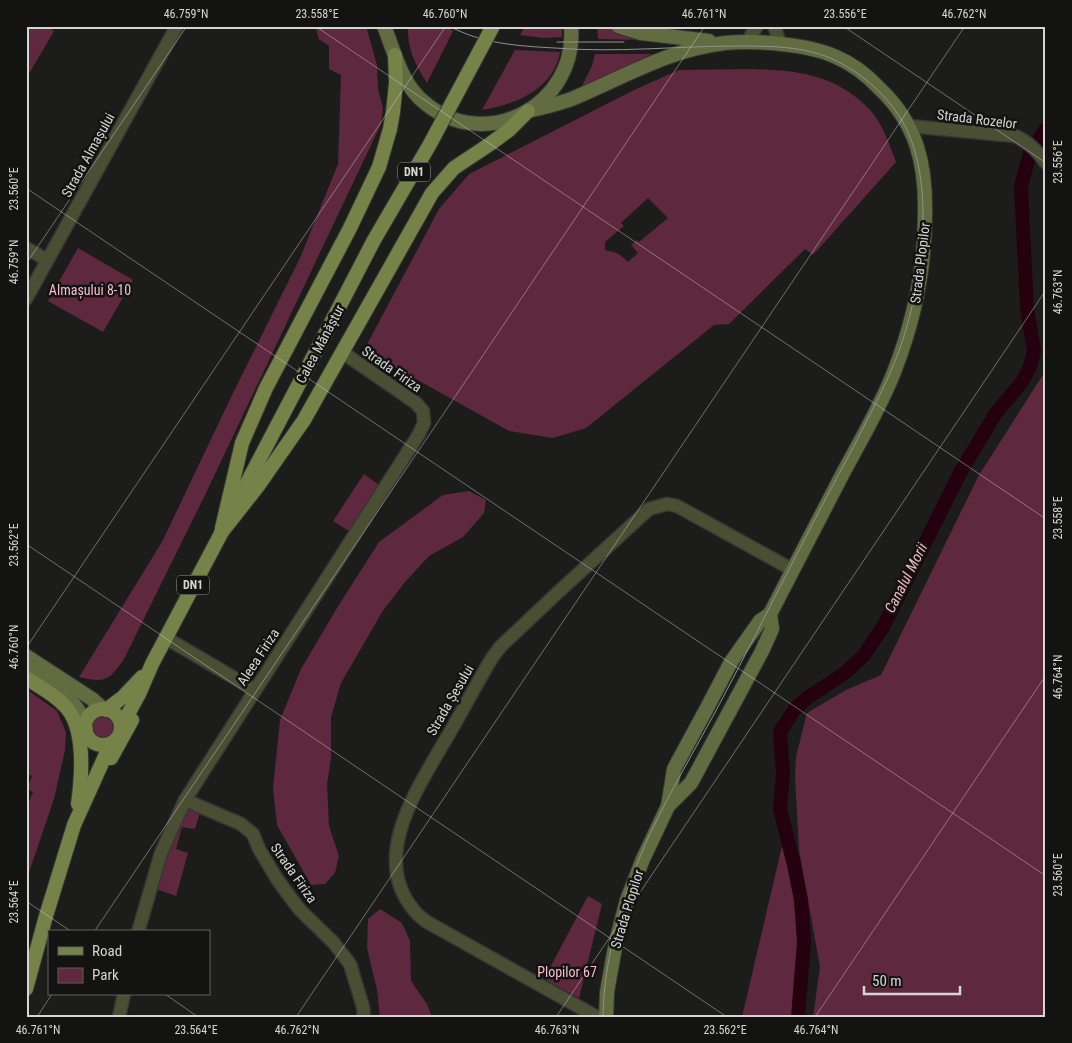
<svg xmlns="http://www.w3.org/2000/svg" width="1072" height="1043" font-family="'Roboto Condensed',sans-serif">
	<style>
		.green { fill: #5e283e; fill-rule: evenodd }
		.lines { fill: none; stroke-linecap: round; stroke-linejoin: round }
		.canal { stroke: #25000f; stroke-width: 14 }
		.minor-casing { stroke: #363734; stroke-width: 15 }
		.secondary-casing { stroke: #363734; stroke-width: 16 }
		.primary-casing { stroke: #363734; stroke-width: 16 }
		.minor { stroke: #4a4f34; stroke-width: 12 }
		.secondary { stroke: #636c40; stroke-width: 14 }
		.primary { stroke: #778249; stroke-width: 14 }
		.tram { stroke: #91918f; stroke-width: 1 }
		.primary-bridge-casing { stroke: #363734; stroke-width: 16; stroke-linecap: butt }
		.primary-bridge { stroke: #778249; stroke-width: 14 }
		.ticks { fill: none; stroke: #d5d5d3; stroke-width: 1; stroke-opacity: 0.45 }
		.labels { text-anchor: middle; stroke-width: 5; stroke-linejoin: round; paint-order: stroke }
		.shield { fill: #131411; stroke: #9b9b99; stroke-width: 1 }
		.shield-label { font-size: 12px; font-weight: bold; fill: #d5d5d3 }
		.street-label { font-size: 14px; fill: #d5d5d3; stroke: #131411 }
		.park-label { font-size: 14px; fill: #fabdd2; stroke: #131411 }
		.water-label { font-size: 15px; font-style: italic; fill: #f4b7cc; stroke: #131411 }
		.neatline { fill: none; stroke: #d5d5d3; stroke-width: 2 }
		.ticks-label { font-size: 12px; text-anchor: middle; fill: #d5d5d3 }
	</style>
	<rect width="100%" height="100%" fill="#1c1d1a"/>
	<g class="green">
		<polygon points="26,26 46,26 54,31 30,72 26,69"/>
		<path d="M315,26H366L377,65L378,89L383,108L381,124L206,493L124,659C109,681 105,683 79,677L162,542L233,393L300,258L338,164L341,75L329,69V46L319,39Z"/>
		<path d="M408,26H445L453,31L427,83C415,65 407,48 408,26Z"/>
		<polygon points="525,26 562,26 562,37 544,38 520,35"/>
		<polygon points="597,26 609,26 644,40 598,39"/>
		<path d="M515,50L560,52C554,89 515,105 482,110Z"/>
		<polygon points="595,54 652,54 581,88 592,66"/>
		<path d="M751,69C797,70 837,75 870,110C883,124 889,144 896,162L813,255L805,249L729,324L714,325L586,428L553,438L509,431L364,350L439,209L469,174L634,90L679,70ZM648,198L668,218L639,242L637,240L631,245L638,253L628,262C619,253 618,253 605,250V242L624,226L621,223Z"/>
		<polygon points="78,248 133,280 103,332 48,301"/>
		<polygon points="1046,370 1046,1017 813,1017 820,967 799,850 795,777 796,757 807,713 846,690 881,675 979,475"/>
		<polygon points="364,474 379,485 349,531 333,521"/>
		<polygon points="469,491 486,500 484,513 463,537 429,556 405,582 382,612 341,683 331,717 331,759 327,784 329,826 339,856 335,873 325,884 311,885 277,825 273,788 280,720 301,669 337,608 379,542 443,495"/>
		<polygon points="26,689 57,711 66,732 65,750 54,799 26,881 26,810 33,792 27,789 32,776 26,773"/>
		<circle cx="104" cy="727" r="14"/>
		<polygon points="184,808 200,812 195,829 182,827 176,849 188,853 176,896 156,889"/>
		<polygon points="782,846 787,849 801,941 796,1017 742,1017"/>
		<polygon points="588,896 602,904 579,998 544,979"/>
		<polygon points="380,909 402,923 410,941 411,981 427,1004 432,1017 380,1017 377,990 367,948 368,919"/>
	</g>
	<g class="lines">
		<polyline class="canal" points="798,1017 804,942 801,900 794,865 780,809 783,774 780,732 794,710 807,698 845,673 864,655 883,627 961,471 996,413 1022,382 1030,367 1034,351 1027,309 1021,186 1030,153 1046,129"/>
		<defs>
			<g id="minor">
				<polyline points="774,26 781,45"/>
				<polyline points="747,42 757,26"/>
				<path d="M909,126L1015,136C1029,142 1037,151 1046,163"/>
				<polyline points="26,248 47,260"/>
				<polyline points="26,299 177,26"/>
				<polyline points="166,638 255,690"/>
				<polyline points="185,800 241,824 253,834 259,849 277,879 290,897 300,910 334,943 350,964 363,1007 364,1017"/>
				<polyline points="138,932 161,853 185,800 419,434 424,423 423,411 416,403 342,352"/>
				<polyline points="119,1017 124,994"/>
				<path d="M597,1017L427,922C422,918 416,914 413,909C371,857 416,791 443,744C460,716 475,686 492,658L500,647L554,596L649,509L667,504L677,506L793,570"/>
			</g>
			<g id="secondary">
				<path d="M384,26C395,53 401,84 425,103C486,154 578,105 571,26"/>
				<polyline points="618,26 641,33 709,41"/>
				<path d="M528,111C544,107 559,104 574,98C624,77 670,49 725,43C755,40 806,44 834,56C851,63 867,75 880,89C917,124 926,165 925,214C925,269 914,321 894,372C880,408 860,441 842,475C818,521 794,568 770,614L760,621L731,662L708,706L674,769L668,806"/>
				<polyline points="26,656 92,699 103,709"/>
				<polyline points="26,671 73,703 78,710 86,729"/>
				<polyline points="606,1017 607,992 616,942 627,900 643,859 668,806 691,783 762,651 772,629 770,614"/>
			</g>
			<g id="primary">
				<polyline points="237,502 334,317"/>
				<polyline points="222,528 242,443 266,388 350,228 379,167 390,129 393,112 396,83 395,55"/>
				<polyline points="221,533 258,486 304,420 432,193 454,168 490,144 509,130 528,111"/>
				<path d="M26,678C38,686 54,694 64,705C86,726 82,776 78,804"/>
				<circle cx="103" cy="727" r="18"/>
				<polyline points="106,710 123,697 142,677"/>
				<polyline points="121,727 139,694 152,664 225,526"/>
				<polyline points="111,758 132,720"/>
				<polyline points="26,989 46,916 74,825 111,743"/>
			</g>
		</defs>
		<use href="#minor" class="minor-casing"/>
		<use href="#secondary" class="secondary-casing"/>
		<use href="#primary" class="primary-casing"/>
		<use href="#minor" class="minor"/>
		<use href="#secondary" class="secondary"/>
		<use href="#primary" class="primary"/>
		<g class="tram">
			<path d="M449,26C482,44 519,46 555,48C616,53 677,46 738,46C773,46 813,46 844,65C869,79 892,101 905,126C936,186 922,286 900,348C888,382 870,414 854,446C835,481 817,515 799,550C772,602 746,654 719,705C696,748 671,790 650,834C624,891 604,954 603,1017"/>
			<polyline points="557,42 624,42"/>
		</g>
		<defs>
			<polyline id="primary-bridge" points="334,317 374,240 430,144 493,26"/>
		</defs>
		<use href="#primary-bridge" class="primary-bridge-casing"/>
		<use href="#primary-bridge" class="primary-bridge"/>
	</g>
	<path class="ticks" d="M315,26L1046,519M843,26L1046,163M26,188L1046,876M26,264L187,26M26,544L727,1017M26,648L446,26M26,901L72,932M94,932L705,26M165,994L198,1017M37,1017L52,994M296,1017L965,26M556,1017L1046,290M815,1017L1046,675"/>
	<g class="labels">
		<g class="shield">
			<rect x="398" y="162.5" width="32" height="19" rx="4"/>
			<rect x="177" y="575.5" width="32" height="19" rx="4"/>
		</g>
		<g class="shield-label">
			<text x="414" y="176">DN1</text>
			<text x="193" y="589">DN1</text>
		</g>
		<g class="street-label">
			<text transform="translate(977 119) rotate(7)" y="5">Strada Rozelor</text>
			<text transform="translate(88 155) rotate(-61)" y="5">Strada Almașului</text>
			<text transform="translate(920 263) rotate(-83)" y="5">Strada Plopilor</text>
			<text transform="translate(320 344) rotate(-62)" y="5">Calea Mănăștur</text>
			<text transform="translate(392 369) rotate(35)" y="5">Strada Firiza</text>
			<text transform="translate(258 657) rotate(-57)" y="5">Aleea Firiza</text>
			<text transform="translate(450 700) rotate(-60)" y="5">Strada Șesului</text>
			<text transform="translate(294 873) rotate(55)" y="5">Strada Firiza</text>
			<text transform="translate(627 909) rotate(-73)" y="5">Strada Plopilor</text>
		</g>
		<g class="park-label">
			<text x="90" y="295">Almașului 8-10</text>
			<text x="567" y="977">Plopilor 67</text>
		</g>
		<g class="water-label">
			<text transform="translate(906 578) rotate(-63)" y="5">Canalul Morii</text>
		</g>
	</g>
	<rect width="1072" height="1043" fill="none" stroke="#131411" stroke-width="55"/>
	<rect x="48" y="930" width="162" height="65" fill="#131411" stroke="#61615f"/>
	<rect x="58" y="947" width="25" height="8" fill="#778249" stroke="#61615f"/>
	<text x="92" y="956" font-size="15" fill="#d5d5d3">Road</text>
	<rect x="58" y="968" width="25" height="15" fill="#5e283e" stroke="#61615f"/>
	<text x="92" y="980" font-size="15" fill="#d5d5d3">Park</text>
	<path d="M864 986v8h96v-8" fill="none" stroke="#d5d5d3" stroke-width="2.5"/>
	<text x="872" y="986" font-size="15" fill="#d5d5d3" stroke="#131411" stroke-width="4" paint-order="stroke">50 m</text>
	<rect x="28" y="28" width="1016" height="988" class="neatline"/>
	<g class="ticks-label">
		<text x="186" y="18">46.759°N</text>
		<text x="317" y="18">23.558°E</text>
		<text x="445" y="18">46.760°N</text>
		<text x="704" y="18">46.761°N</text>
		<text x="845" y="18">23.556°E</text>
		<text x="964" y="18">46.762°N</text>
		<text transform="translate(1058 162) rotate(-90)" y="4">23.556°E</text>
		<text transform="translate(14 189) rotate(-90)" y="4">23.560°E</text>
		<text transform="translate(14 262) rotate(-90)" y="4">46.759°N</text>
		<text transform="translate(1058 292) rotate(-90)" y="4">46.763°N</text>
		<text transform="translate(1058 518) rotate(-90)" y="4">23.558°E</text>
		<text transform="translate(14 545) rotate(-90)" y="4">23.562°E</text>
		<text transform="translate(14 647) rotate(-90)" y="4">46.760°N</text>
		<text transform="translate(1058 677) rotate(-90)" y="4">46.764°N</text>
		<text transform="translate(1058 875) rotate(-90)" y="4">23.560°E</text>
		<text transform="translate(14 902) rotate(-90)" y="4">23.564°E</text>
		<text x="38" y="1034">46.761°N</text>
		<text x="196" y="1034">23.564°E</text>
		<text x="297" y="1034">46.762°N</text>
		<text x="557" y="1034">46.763°N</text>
		<text x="725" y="1034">23.562°E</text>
		<text x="816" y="1034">46.764°N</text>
	</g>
</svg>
